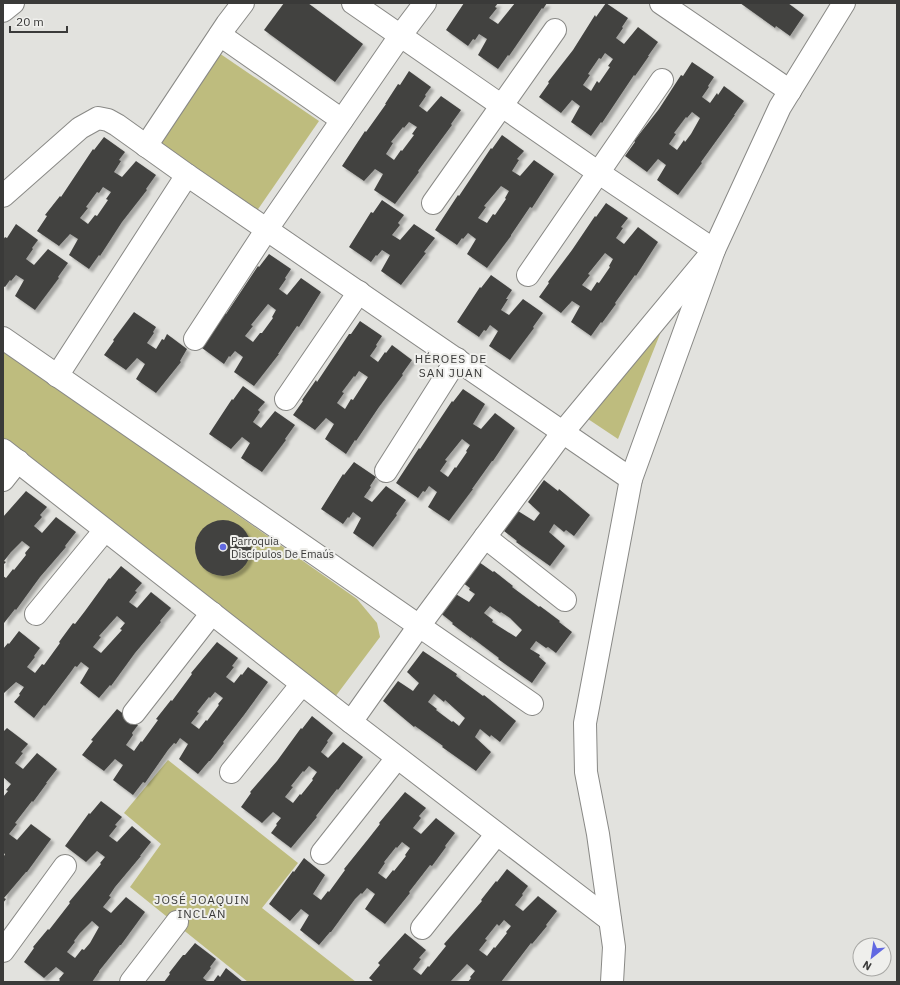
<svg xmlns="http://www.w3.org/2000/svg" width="900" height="985" font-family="'IBM Plex Sans',sans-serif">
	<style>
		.green { fill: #bebc7e }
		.building { fill: #434341; fill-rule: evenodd; filter: url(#shadow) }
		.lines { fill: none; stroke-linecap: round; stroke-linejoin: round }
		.minor-casing { stroke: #898986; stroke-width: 24 }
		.minor { stroke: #fff; stroke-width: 22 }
		.poi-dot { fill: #6269e2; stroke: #efefec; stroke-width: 1.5 }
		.labels { text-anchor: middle; stroke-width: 4; stroke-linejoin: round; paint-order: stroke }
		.poi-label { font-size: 11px; fill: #3a3a39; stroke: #efefec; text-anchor: start }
		.neighbourhood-label { font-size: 12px; letter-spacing: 1px; fill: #3a3a39; stroke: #efefec }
	</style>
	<defs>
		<filter id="shadow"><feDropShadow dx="3.5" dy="3.5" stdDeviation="1" flood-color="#0004"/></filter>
	</defs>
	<rect width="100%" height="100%" fill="#e2e2de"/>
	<g class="green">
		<polygon points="219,53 319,121 254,215 155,146"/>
		<polygon points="668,314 618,439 588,419"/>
		<polygon points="3,350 357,599 377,623 380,637 335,697 3,445"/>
		<polygon points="168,760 298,863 262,908 356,982 248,982 130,887 161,844 124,813"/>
	</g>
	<g class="building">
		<polygon points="284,3 308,3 363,44 335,82 264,30"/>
		<polygon points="464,3 498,3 495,7 497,8 489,18 498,24 515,3 547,3 543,9 542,8 509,56 508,55 498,69 478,55 487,39 479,34 475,40 473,39 468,46 446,30"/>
		<path d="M606,3L628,18L622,27L623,28L616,38L624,44L638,27L658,42L648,56H649L635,76L634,75L602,123L601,122L591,136L571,122L580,106L572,100L561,113L539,97L549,83L548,82L573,50L595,15L596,17ZM605,53L613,59L608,66L610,67L599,83L597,81L591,91L583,85L590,75L588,74L599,58L601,59Z"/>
		<polygon points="740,3 788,3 804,15 790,36 776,26 775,28"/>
		<path d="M692,62L714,77L708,86L709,87L702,97L710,103L717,93L718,95L724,86L744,101L734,115H735L701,162L702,163L678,195L657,180L666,165L658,159L647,172L625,156L635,142L634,141L659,109L681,75L683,76ZM692,112L700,118L691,134L685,142L684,140L677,150L669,144L676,134L674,133L686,117L687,118Z"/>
		<path d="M409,71L431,87L425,95L426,96L419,106L427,112L441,96L461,110L451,124L452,125L418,171L419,172L395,204L374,190L383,174L375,169L364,181L342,166L365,131L366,132L386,104H385L398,84L400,85ZM409,122L417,127L412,134L414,135L402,151L401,150L394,160L386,154L393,143L391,142L403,127L404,128Z"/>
		<path d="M502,135L524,151L517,159L519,160L512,171L520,176L534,160L554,174L532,208L530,207L511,235V236L487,268L467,254L476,239L468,233L463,239L462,238L457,245L435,230L458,195L459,196L491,148L492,149ZM501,186L509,191L505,198L506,199L495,215L493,214L487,223L478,218L486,207L484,206Z"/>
		<path d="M104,137L125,152L119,160L121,161L114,172L122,177L136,161L156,175L146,189L147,190L122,222L100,256L99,255L89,269L69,255L78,239L70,234L59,246L37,231L47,216L45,215L60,196L61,197L93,149L94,150ZM103,187L111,192L106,199L108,200L97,216L95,215L88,224L80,218L88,208L86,207L97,192L99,193Z"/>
		<polygon points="382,200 404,215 398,223 400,225 392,235 400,240 414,224 435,238 424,252 426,253 401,285 381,271 390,255 382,250 377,256 376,255 371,262 349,247 371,212 373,213"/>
		<path d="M606,203L628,218L621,227L623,228L616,238L624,244L638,227L658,242L636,276L635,275L615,303L616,304L602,323L601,322L591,336L571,322L580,306L572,301L561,313L539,297L549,283L548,282L572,250L595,216L596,217ZM605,253L613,259L609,266L610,267L599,283L597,282L591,291L582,285L590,275L588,274Z"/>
		<polygon points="16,224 38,240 32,248 33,249 26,259 34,265 48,249 68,263 58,277 59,278 35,310 15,296 24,280 16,275 11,281 10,280 5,287 3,286 3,240 5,237 7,238"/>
		<path d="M269,254L291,269L285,278L286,279L279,289L287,295L301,278L321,292L299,327L297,326L278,354H279L254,386L234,372L243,357L235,351L230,357L229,356L224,364L202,348L225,313L226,314L258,266L259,267ZM268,304L276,310L272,317L273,318L262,333H260L253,342L245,336L253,326L251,325Z"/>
		<polygon points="491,275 512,290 506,299 508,299 501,310 509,315 523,299 543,313 533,327 534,328 510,360 489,346 498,331 490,325 486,331 484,330 479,337 457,322 480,287 481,288"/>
		<polygon points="134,312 156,327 153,332 154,333 147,343 156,349 162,339 164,340 167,334 187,349 180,361 181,362 156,393 136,379 145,364 137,358 126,370 104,355 114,341 113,340"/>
		<path d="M360,321L382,336L376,345L377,346L370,356L378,362L385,352L386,353L392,345L412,360L402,374L403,375L379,407L356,441L355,440L346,454L325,439L334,424L326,418L315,430L293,415L303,401L302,400L316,380L317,382L349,334H351ZM359,371L368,377L353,400L351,399L345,409L337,403L344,393L342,392L354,376L355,377Z"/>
		<polygon points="243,386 265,402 258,410 260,412 253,422 261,428 275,411 295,425 285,439 286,440 262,472 241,458 250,443 242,437 231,449 209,434 232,399 233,400"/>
		<path d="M463,389L485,404L473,424L481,429L495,413L515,428L493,461H492L472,489H473L449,521L428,507L437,492L429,486L425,492L423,491L418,498L396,483L419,448L420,449L452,401L453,402ZM462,439L470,445L466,451L467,452L456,468L455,467L448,477L440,471L447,461L445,460Z"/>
		<polygon points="354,462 376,477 370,486 371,487 364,497 372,502 386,486 406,500 396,514 397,515 373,547 353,533 361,518 353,512 349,518 348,517 343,524 321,509 343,474 344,475"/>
		<polygon points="544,480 558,491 559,489 590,515 574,536 566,530 564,532 554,524 549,532 565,546 550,566 516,542 517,541 504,531 518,511 534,521 540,513 528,502"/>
		<polygon points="26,491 47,507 40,515 42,517 34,526 42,533 56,517 76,532 65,546 66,547 40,577 16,610 15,609 4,623 3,576 6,578 13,569 14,570 26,555 25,553 30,547 22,541 11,552 4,561 6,562 3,565 3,517"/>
		<circle cx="223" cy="548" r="28"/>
		<path d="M479,562L493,572L494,571L513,586L512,587L539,607L540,606L560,621L559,622L572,632L556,653L548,647L546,648L536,641L530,649L540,655L539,657L546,663L532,683L498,659L499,658L471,637V638L452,624L453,623L439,612L454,593L469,602L475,594L469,590L470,588L463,583ZM490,606L500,613L501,612L510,618L522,630L516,637L492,622L493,620L484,613Z"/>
		<path d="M121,566L142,583L135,591L137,592L129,602L137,608L151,592L171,608L160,621L161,622L135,653L111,686L110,685L99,698L80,683L89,668L81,662L77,667L75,666L70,673L45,706L44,705L34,718L14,702L20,695L19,694L24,687L16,682L4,693L3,692V649L8,643L9,644L19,631L40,648L34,656L35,657L27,667L35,673L42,664L44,665L60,643L59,642L73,623L75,624L85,611L109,578L110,579ZM117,616L125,623L120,629L122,630L101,653L93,647L101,637L99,636Z"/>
		<path d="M217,642L238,658L232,666L234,667L226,677L234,683L241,674L242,675L248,667L268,682L244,715L223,742L224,743L210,761H209L198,774L179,759L188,744L180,738L176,744L174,743L168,750L145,783L143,782L133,795L113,780L123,765L115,759L104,771L82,755L93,741L91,740L117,709L138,725L132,733L133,735L126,745L134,751L141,741L142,742L158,720L156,719L171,700L172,701L192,674L191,673ZM215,692L223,698L218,704L219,705L207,721L206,720L199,729L191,723L199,713L197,712L209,697L210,698Z"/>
		<path d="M423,651L457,674L456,676L483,696L484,695L516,721L500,742L491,735L490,737L480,729L475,737L491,752L476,771L442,747L443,746L415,726L414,727L383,701L398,681L413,691L419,683L407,672ZM434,694L444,702L445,700L465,718L459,726L453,721L452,722L436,710L437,709L428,702Z"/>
		<path d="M312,716L333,733L327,741L328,742L321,752L328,758L343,742L363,757L338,790L337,789L316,816L317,817L291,848L271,833L277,825L276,824L281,818L273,812L262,823L241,807L251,793L250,792L277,761L301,728L302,729ZM309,766L317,772L312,779L313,780L301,795L300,794L293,803L285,797L293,787L291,786L303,771L304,772Z"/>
		<polygon points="7,728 28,744 21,752 23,753 15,763 23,769 37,753 57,769 46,783 47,783 33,802 32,801 15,823 17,824 9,834 17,840 31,824 51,839 27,872 26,872 4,898 6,899 3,903 3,858 5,854 3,853 3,797 8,791 6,790 11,784 3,777 3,732"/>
		<path d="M405,792L426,808L419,816L421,818L413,828L421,834L436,818L455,833L445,846L446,847L432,866L430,865L409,892L410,893L385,924L365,909L375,894L367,888L362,894L361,893L355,899L331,932H330L319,945L300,930L309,915L301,909L290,921L269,904L293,871L294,872L304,858L325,875L313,894L321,900L328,891L329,892L345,870L344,869L369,838L380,824L379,823ZM402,842L410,848L405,855L406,856L394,871L393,870L386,879L378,873L385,863L384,862L396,847L397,848Z"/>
		<path d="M101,801L122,817L115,825L117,826L109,836L117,842L132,826L151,842L140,856H141L115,887L109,896L111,897L103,907L111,913L126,897L145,912L121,945H120L99,971V972L92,982H58L60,980L59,979L64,973L56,967L44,978L24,962L34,948L33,947L48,929L49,930L70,903L69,902L101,864L100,863L105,857L97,851L86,862L65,846L89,813L90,814ZM92,921L99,927L90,943L84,950L82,949L75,958L67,952L75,942L74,941L80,933Z"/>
		<path d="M507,869L528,886L522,894L523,895L515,905L523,911L538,896L557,911L546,925L547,926L532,944L531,943L501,982H468L471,978L470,977L475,971L467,964L450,982H374L369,978L380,965L378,963L405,933L426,950L419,958L421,959L413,969L421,975L428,966L429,967L446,946L444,944L482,901L481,900L496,881L497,882ZM504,920L511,926L506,932L507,933L495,948L494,947L487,956L479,950L487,940L485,939L497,924L499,926Z"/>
		<polygon points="195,943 216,959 210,967 211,968 203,978 208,982 164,982 170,974 169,973 183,955 185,955"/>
		<polygon points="226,968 243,982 213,982 218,975 220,977"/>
	</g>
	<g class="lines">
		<defs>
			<g id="minor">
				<polyline points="353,3 599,173 714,250 631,479 585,723 586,772 598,834 614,947 612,982"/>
				<polyline points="661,3 790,91"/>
				<polyline points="3,11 13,3"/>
				<polyline points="220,35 342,120"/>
				<polyline points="146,146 227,24 243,3"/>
				<polyline points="3,196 80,128 98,118 108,120 117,125 187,175 631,479"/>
				<polyline points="433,203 555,30"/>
				<polyline points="528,275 662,80"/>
				<polyline points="3,338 532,704"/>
				<polyline points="195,339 267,229 400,36 425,3"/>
				<polyline points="57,376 187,175"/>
				<polyline points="286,399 359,292"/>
				<polyline points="3,450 351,722 610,920"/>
				<polyline points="386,471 457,359"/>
				<polyline points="3,480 18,461"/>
				<polyline points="485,537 565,600"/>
				<polyline points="36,614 105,530"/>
				<polyline points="134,713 212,613"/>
				<polyline points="351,722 419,626 563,432 714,250 780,107 844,3"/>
				<polyline points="231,772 302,684"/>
				<polyline points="322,853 397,758"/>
				<polyline points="422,928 496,835"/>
				<polyline points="3,951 65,866"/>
				<polyline points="131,982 177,922"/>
			</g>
		</defs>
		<use href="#minor" class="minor-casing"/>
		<use href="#minor" class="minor"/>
	</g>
	<circle class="poi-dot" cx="223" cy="547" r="4"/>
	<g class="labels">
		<g class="poi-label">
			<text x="231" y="545">Parroquia<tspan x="231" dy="13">Discípulos De Emaús</tspan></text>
		</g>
		<g class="neighbourhood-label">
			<text x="451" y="363">HÉROES DE<tspan x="451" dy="14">SAN JUAN</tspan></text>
			<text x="202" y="904">JOSÉ JOAQUIN<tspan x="202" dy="14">INCLAN</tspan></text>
		</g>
	</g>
	<rect width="900" height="985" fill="none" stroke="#3a3a39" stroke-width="8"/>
	<g transform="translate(872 957) rotate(210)"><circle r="19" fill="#efefec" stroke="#a7a7a4"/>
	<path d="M0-3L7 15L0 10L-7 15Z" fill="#6269e2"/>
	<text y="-6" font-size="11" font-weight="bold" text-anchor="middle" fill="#3a3a39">N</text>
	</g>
	<path d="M10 26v6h57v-6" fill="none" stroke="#3a3a39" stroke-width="2"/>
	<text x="16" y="26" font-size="12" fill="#3a3a39" stroke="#efefec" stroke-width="3" paint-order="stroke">20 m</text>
</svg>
